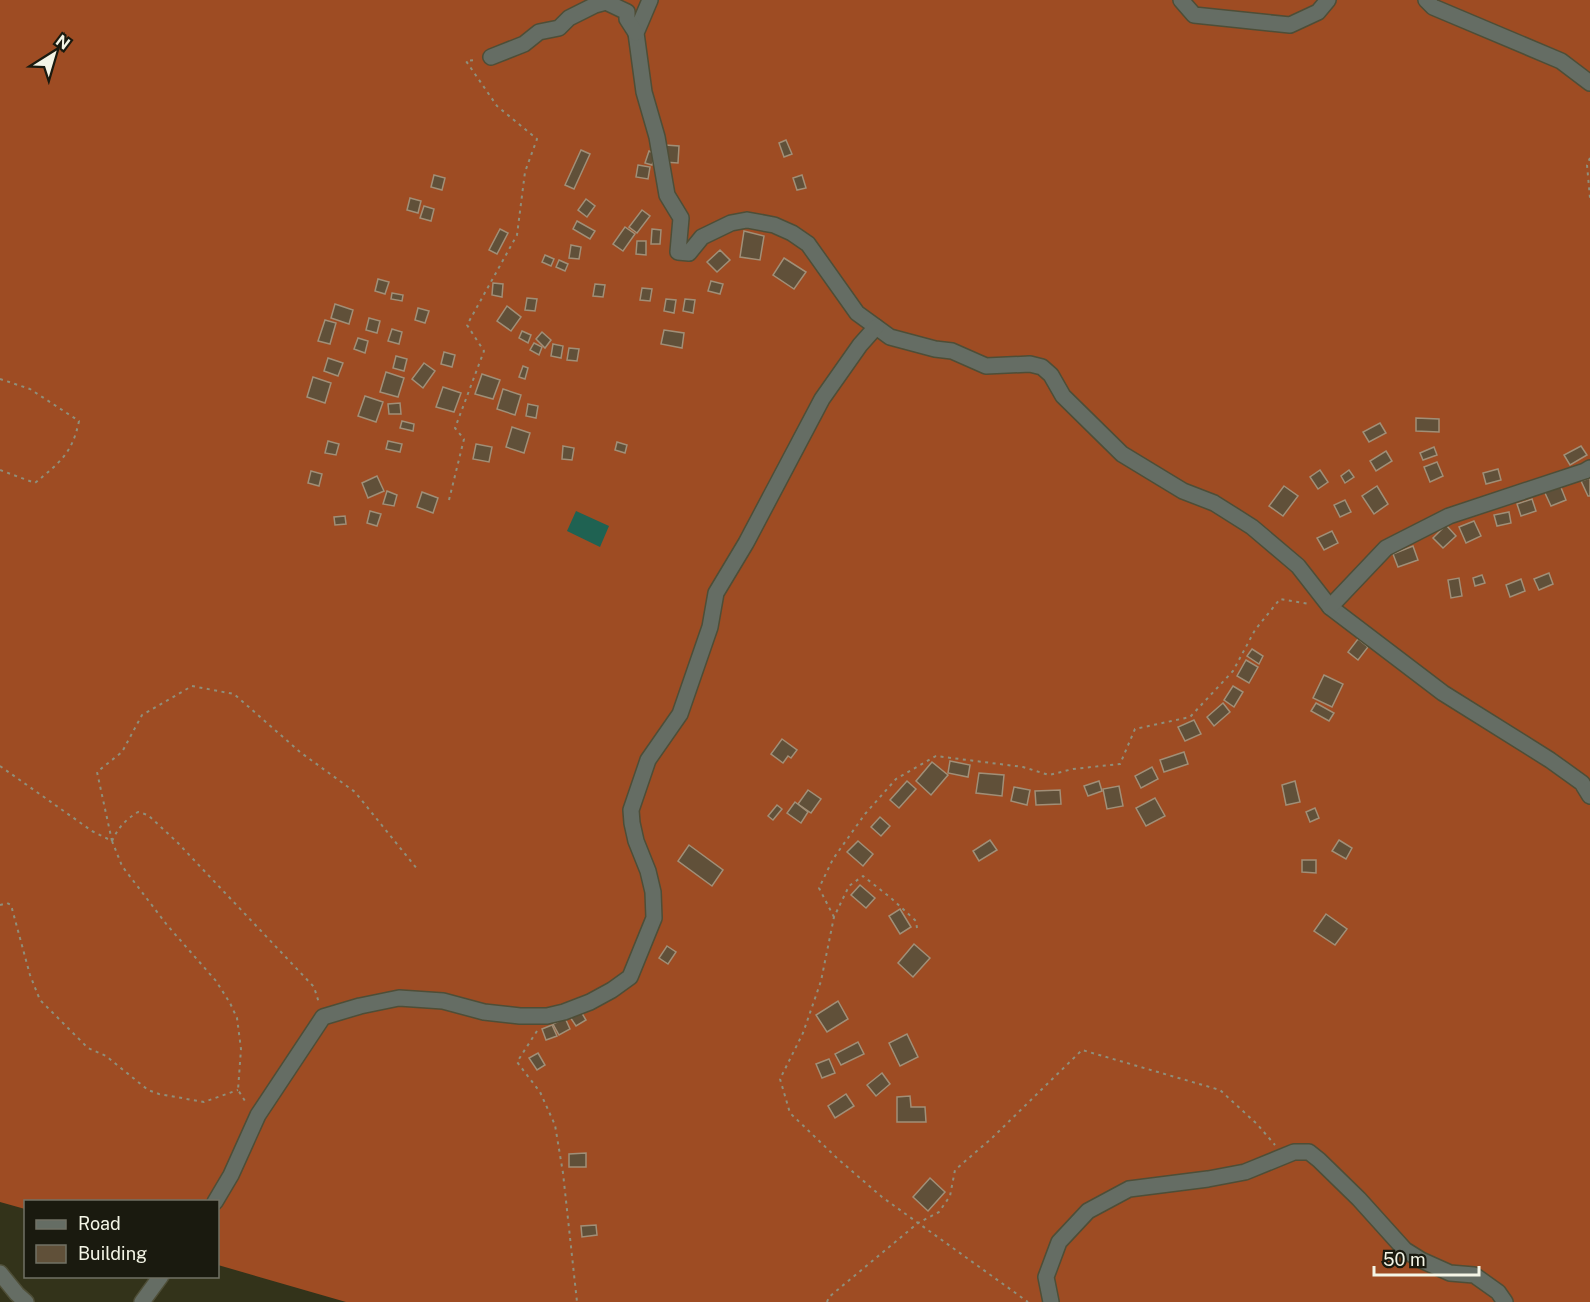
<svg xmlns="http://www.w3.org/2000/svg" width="1590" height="1302" font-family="'Public Sans',sans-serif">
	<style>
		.forest { fill: #9e4c23 }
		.water { fill: #1f6252 }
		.building { fill: #605039; stroke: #a18f77; stroke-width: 1.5 }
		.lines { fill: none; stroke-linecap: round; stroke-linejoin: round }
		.street-casing { stroke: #4e4e37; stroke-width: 18 }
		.path { stroke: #8f8f7b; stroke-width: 2; stroke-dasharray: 3 4.5; stroke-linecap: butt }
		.street { stroke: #656d64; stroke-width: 15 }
	</style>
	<rect width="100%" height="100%" fill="#33331a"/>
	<polygon class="forest" points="0,0 1590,0 1590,1302 346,1302 218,1265 218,1202 26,1202 25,1209 0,1202"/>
	<polygon class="water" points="576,511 609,526 600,547 567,531"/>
	<g class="building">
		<polygon points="786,140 792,154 784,157 779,143"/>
		<polygon points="665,145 679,146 678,163 664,162"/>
		<polygon points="581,150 590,154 574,189 565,185"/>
		<polygon points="649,151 656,154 652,165 645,163"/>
		<polygon points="638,165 650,167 648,179 636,177"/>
		<polygon points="434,175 445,178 442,190 431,187"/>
		<polygon points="802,175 806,188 797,190 793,178"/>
		<polygon points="410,198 421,201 418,213 407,210"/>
		<polygon points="586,199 595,206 587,217 578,210"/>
		<polygon points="424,206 434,209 431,221 420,218"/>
		<polygon points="642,210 650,216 637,233 629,227"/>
		<polygon points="577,221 595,231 590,239 573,229"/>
		<polygon points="625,227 635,234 623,251 613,244"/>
		<polygon points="500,229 508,233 497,254 489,250"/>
		<polygon points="652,229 661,230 660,244 651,244"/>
		<polygon points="744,231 764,236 760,260 740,257"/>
		<polygon points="637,241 646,241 646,255 636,254"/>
		<polygon points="571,245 581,247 579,259 569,258"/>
		<polygon points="720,250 730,260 717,272 707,262"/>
		<polygon points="545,255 554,259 551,266 542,262"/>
		<polygon points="784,258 806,272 794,289 773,275"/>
		<polygon points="559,260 568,264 565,271 556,267"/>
		<polygon points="378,279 389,282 385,294 375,291"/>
		<polygon points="711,281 723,284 720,294 708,291"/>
		<polygon points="493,283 503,284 502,297 492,295"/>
		<polygon points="595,284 605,285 603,297 593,296"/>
		<polygon points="642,288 652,289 650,301 640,300"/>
		<polygon points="392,293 403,295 402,301 391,299"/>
		<polygon points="527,298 537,299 535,311 525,310"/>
		<polygon points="666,299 676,300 674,313 664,311"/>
		<polygon points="685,299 695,300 693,313 683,311"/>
		<polygon points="335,304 353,310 349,324 331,318"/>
		<polygon points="507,306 521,317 511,331 497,321"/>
		<polygon points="418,308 429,311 425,323 415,320"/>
		<polygon points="369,318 380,321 377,333 366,330"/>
		<polygon points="325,320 336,323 330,344 318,341"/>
		<polygon points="392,329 402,332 399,344 388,341"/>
		<polygon points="664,330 684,333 682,348 661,344"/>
		<polygon points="522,331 531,335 528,343 519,338"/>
		<polygon points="542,332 551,340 545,348 536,339"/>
		<polygon points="358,338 368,341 365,353 354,349"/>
		<polygon points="534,343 542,347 539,355 530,350"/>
		<polygon points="553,344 563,346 561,358 551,356"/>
		<polygon points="569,348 579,349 577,361 567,360"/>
		<polygon points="444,352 455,355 452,367 441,364"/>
		<polygon points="396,356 407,359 404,371 393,368"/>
		<polygon points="328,358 343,363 338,376 324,371"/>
		<polygon points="424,363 435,371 423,388 412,379"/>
		<polygon points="523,366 528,368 525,379 519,377"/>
		<polygon points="386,372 404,378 398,397 380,392"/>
		<polygon points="482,374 500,380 493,399 475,394"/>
		<polygon points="313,377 331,383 325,403 307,397"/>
		<polygon points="443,387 461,393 454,412 436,407"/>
		<polygon points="503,389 521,395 515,415 497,409"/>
		<polygon points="365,396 383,402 376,422 358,416"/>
		<polygon points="400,403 401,414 389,414 388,404"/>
		<polygon points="528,404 538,406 536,418 526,416"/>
		<polygon points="1416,418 1439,419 1439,432 1416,431"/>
		<polygon points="402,421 414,424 413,431 400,428"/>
		<polygon points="1380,423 1386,433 1369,442 1363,432"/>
		<polygon points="512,427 530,433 524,453 506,447"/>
		<polygon points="328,441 339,444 336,455 325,453"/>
		<polygon points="388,441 402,444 400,452 386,449"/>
		<polygon points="617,442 627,445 625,453 615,450"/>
		<polygon points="476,444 492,447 489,462 473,459"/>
		<polygon points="563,446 574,448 572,460 562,459"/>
		<polygon points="1581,446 1587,455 1570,465 1564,455"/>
		<polygon points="1434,447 1437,455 1423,460 1420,453"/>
		<polygon points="1386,451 1392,461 1376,471 1370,461"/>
		<polygon points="1437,462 1443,476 1430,482 1424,467"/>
		<polygon points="1498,469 1501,480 1486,484 1483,473"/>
		<polygon points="1320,470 1328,482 1318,489 1310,477"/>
		<polygon points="1349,470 1354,477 1345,483 1341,476"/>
		<polygon points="311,471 322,474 319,486 308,483"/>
		<polygon points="377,476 384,491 368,498 362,483"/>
		<polygon points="1590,478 1590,496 1588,496 1581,481"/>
		<polygon points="1560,485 1566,500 1551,506 1544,491"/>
		<polygon points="1284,486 1298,496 1283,516 1269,506"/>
		<polygon points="1377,486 1388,504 1374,514 1362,496"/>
		<polygon points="387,491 397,495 394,506 383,504"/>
		<polygon points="422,492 438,498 433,513 417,507"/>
		<polygon points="1532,499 1536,511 1521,516 1517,504"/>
		<polygon points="1345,500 1351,512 1340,517 1334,505"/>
		<polygon points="370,511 381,514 377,526 367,523"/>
		<polygon points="1509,512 1511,523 1497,526 1494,515"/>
		<polygon points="345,516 346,524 335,525 334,517"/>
		<polygon points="1474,521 1481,536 1466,543 1459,527"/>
		<polygon points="1446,525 1456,536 1443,548 1433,538"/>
		<polygon points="1332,531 1338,543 1324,550 1317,538"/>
		<polygon points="1413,546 1418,560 1398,567 1393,554"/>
		<polygon points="1549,573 1553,584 1539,590 1534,579"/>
		<polygon points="1482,575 1485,583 1475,586 1473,578"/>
		<polygon points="1459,578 1462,596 1451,598 1448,580"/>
		<polygon points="1521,579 1525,591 1510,597 1506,585"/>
		<polygon points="1358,639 1368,647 1358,660 1348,652"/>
		<polygon points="1252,649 1263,656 1259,664 1247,656"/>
		<polygon points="1246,660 1258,667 1249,683 1237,676"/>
		<polygon points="1324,675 1343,684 1332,707 1313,698"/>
		<polygon points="1233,686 1243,692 1234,707 1224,700"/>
		<polygon points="1223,703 1230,712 1214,726 1207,717"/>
		<polygon points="1316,703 1334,713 1329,721 1311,711"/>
		<polygon points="1194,720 1201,734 1185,741 1178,727"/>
		<polygon points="782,739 797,750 791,758 788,756 783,763 771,754"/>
		<polygon points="1184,752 1188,764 1164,772 1160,760"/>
		<polygon points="950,761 970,765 968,777 948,773"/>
		<polygon points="932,762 948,775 931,795 916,781"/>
		<polygon points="1152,767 1158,779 1141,788 1135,776"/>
		<polygon points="979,773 1004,775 1002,796 976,793"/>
		<polygon points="907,781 916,789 899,808 890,800"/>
		<polygon points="1099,781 1102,791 1088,796 1084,786"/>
		<polygon points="1295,781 1300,802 1286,805 1282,785"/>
		<polygon points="1119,786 1123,806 1107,809 1103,789"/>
		<polygon points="1014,787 1030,790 1027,805 1011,801"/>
		<polygon points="808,790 821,799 811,813 798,804"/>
		<polygon points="1060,790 1061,804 1036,805 1035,791"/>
		<polygon points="1155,798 1165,816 1146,826 1136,808"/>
		<polygon points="795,802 808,812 801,823 787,813"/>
		<polygon points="777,805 782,809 773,820 768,816"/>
		<polygon points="1315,808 1319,818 1310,822 1306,812"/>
		<polygon points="880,817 890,826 881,836 871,827"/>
		<polygon points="990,840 997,850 979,861 973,851"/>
		<polygon points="1339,840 1352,848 1346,859 1332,851"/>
		<polygon points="858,841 873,854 863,866 847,852"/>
		<polygon points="689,845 723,870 712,886 678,861"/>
		<polygon points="1302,860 1316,860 1316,873 1302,872"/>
		<polygon points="860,885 875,898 866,908 851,895"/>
		<polygon points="900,909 911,927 900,934 889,916"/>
		<polygon points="1326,914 1347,929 1335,945 1314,931"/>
		<polygon points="914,944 930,958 913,977 898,963"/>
		<polygon points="667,946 676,952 668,964 659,958"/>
		<polygon points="838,1001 848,1019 827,1032 816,1015"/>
		<polygon points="580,1010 586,1020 576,1026 570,1017"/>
		<polygon points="565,1018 570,1029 559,1035 553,1024"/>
		<polygon points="552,1025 557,1036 546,1040 542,1029"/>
		<polygon points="907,1034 918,1057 900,1066 889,1043"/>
		<polygon points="858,1042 864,1054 841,1065 835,1054"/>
		<polygon points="538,1053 545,1065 537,1070 529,1058"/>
		<polygon points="829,1059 835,1073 822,1078 816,1064"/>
		<polygon points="882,1073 890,1084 876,1096 867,1085"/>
		<polygon points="846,1094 854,1106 835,1118 828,1106"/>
		<polygon points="910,1096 911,1107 925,1107 926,1122 897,1122 897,1097"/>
		<polygon points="586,1153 586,1167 569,1167 569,1154"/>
		<polygon points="930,1178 945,1192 928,1211 913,1197"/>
		<polygon points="596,1225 597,1235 582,1237 581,1226"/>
	</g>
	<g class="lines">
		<defs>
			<g id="street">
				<polyline points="650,0 636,33 644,92 657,137 667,195 681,218 678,252 689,253 702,237 731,223 747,220 774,225 792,233 808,244 857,313 890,337 935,349 952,351 986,366 1030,364 1042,367 1051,375 1063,396 1122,454 1183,491 1214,503 1252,527 1298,566 1330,607 1443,693 1550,760 1582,783 1590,796"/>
				<polyline points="1181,0 1194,15 1290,25 1318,12 1328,0"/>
				<polyline points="1426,0 1433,7 1561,61 1590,83"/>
				<polyline points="491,57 524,44 539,32 559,28 569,18 595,5 606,2 627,12 627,19 636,33"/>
				<polyline points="1330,607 1386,548 1449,516 1585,471 1590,468"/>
				<polyline points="215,1202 231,1175 258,1115 323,1017 360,1006 399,998 443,1001 484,1012 520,1016 547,1016 564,1012 590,1002 612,990 630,977 654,918 653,892 648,871 636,841 632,823 631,810 648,760 680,714 710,627 716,593 746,543 822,399 860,345 876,327"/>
				<polyline points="0,1273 17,1294 26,1302"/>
				<polyline points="142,1302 161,1276"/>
				<polyline points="1051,1302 1046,1277 1059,1242 1088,1211 1129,1189 1208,1179 1245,1172 1294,1152 1309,1152 1319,1160 1359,1199 1405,1250 1421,1260 1450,1273 1474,1275 1498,1292 1505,1302"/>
			</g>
		</defs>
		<use href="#street" class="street-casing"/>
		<g class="path">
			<polyline points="1590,158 1587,165 1590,198"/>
			<path d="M0,379L30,389L79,421C72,454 60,462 35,483L0,470"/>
			<polyline points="449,500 464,439 455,428 484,351 467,325 517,235 525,172 537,139 497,106 466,61 476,60"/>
			<polyline points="0,766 92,831 112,841 122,866 167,925 216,981 230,1003 237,1018 241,1049 238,1090 247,1104"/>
			<polyline points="112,841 97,772 122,752 142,715 192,686 234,694 300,752 355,792 418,870"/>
			<path d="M112,841C118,828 125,820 138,812L148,815L177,842L314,987L319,1003"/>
			<polyline points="0,905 7,903 11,905 30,975 40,1000 88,1048 106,1056 148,1090 159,1094 204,1102 238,1090"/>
			<polyline points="834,917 819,888 833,859 865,814 896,779 936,756 1023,767 1049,775 1073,769 1120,764 1135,729 1190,717 1233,671 1255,630 1280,599 1309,604"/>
			<polyline points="917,928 916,921 891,898 863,876 849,886 834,917 821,981 803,1033 780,1079 790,1113 838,1159 882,1197 1028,1302"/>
			<polyline points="537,1031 517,1062 540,1092 555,1125 563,1173 577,1302"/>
			<polyline points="827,1302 829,1297 918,1223 939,1212 950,1196 955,1170 992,1138 1082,1050 1220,1090 1257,1124 1275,1145"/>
		</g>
		<use href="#street" class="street"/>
	</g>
	<rect x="24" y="1200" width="195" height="78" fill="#1a1a0f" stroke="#717265" stroke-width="1.5"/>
	<rect x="36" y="1220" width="30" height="9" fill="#656d64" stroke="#717265" stroke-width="1.5"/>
	<text x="78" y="1230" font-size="18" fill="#f4f5e6">Road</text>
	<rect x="36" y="1245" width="30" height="18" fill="#605039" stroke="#717265" stroke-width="1.5"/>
	<text x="78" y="1260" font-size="18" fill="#f4f5e6">Building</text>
	<g transform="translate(54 54) rotate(37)" stroke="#1a1a0f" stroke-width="4.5" paint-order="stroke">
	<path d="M0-4.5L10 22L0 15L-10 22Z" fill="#f4f5e6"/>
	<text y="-9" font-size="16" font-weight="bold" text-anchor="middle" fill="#f4f5e6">N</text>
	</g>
	<path d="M1374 1266v9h105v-9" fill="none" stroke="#f4f5e6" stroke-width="3"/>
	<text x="1383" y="1266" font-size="18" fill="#f4f5e6" stroke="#1a1a0f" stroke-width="4.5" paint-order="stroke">50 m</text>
</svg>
